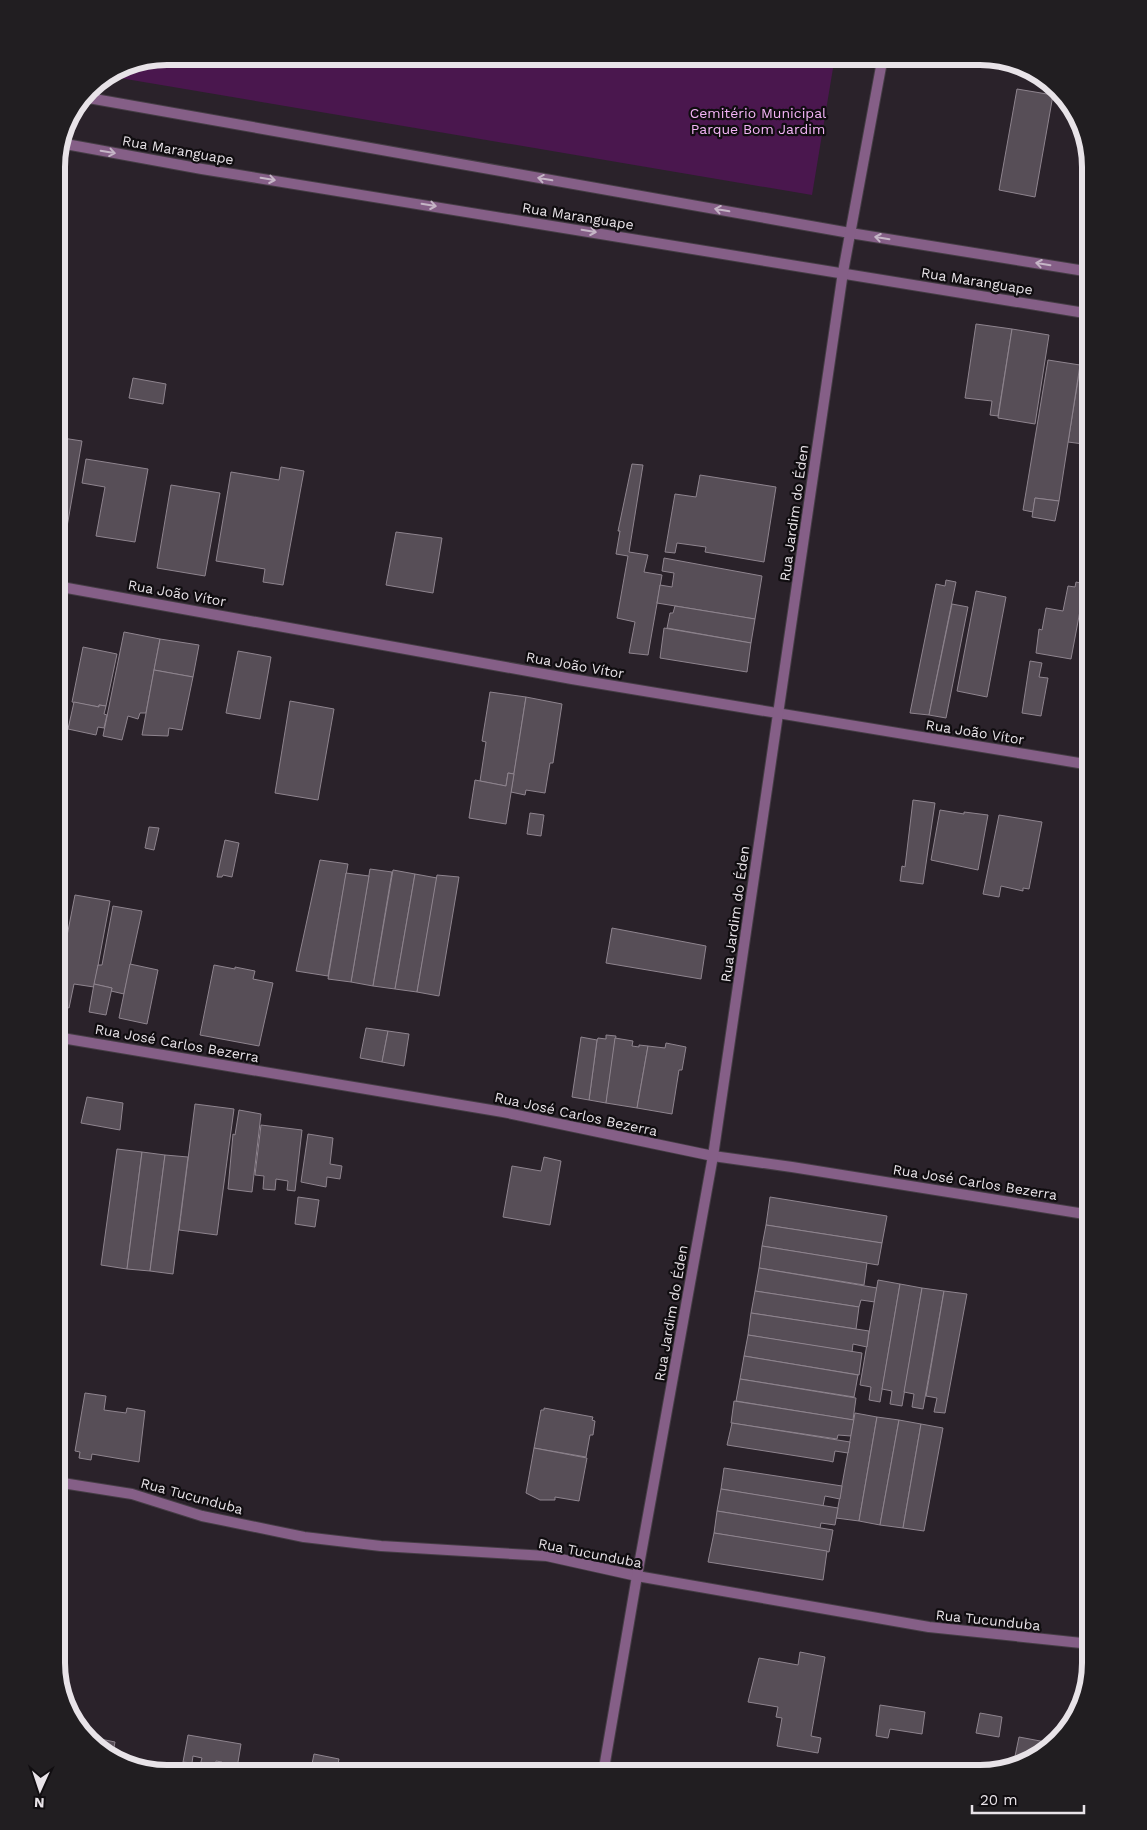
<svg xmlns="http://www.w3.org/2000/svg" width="1147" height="1830" font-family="'Work Sans',sans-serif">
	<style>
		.green { fill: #4a174e }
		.building { fill: #574e57; stroke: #8e848e }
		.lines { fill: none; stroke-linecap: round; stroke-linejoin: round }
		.minor-casing { stroke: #453d45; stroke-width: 12 }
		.minor { stroke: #855f87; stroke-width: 10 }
		.oneway { stroke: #c5b5c6 }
		.labels { text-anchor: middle; stroke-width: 4.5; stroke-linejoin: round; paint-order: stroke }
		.park-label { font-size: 14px; fill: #f3b4f6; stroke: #100d10 }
		.street-label { font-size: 14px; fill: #e8e3e8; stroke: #100d10 }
		.rim { fill: none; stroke: #e8e3e8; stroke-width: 6 }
	</style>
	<rect width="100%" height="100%" fill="#2a222a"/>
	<polygon class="green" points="167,56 835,56 812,195 108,76 125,65"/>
	<g class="building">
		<polygon points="1017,89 1053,95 1035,197 999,190"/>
		<polygon points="976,324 1012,329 998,416 990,415 992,401 965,398"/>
		<polygon points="1012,329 1049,335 1035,424 998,418"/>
		<polygon points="1083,349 1091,350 1091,445 1068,442"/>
		<polygon points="1048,360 1080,365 1059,501 1035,498 1033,512 1023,510"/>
		<polygon points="133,378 166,384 163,404 129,398"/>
		<polygon points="56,437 82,441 64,544 56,542"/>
		<polygon points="86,459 148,469 135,542 96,536 105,487 82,483"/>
		<polygon points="632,464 643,465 629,552 648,555 644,572 662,575 648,655 629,653 635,622 617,618 628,556 616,554 620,531 618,531"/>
		<polygon points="281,467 304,471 283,585 263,582 265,569 216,561 231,472 279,480"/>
		<polygon points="700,475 776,487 764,562 705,552 706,547 677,543 675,553 665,552 675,494 696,497"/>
		<polygon points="171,485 220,493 205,576 157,568"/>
		<polygon points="1035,498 1059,501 1055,521 1032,517"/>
		<polygon points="396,532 442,538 433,593 386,585"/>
		<polygon points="664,558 762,576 755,619 657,603 660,585 672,587 674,573 662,571"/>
		<polygon points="946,580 956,582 929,715 910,713 936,584 945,586"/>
		<polygon points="1076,582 1085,584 1071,659 1036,653 1039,629 1042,630 1046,608 1063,611 1068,586 1075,587"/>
		<polygon points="976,591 1006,597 987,697 957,691"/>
		<polygon points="952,604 968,607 946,718 929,715"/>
		<polygon points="675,606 755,619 751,643 667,628 670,613 673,613"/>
		<polygon points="664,628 751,643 747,672 660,658"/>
		<polygon points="124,632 160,639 146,713 140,713 138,719 128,716 122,740 103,736"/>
		<polygon points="160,639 199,645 193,677 154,670"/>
		<polygon points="83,647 117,654 106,706 99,705 99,707 72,702"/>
		<polygon points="238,651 271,657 260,719 226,713"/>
		<polygon points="1030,661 1042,663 1039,677 1048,678 1041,716 1022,713"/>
		<polygon points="154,670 193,677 182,730 169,728 168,736 142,735"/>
		<polygon points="490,692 526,697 514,774 508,773 506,786 480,781 486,742 482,741"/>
		<polygon points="526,697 562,704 553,763 550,763 545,793 526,790 525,795 511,792"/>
		<polygon points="290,701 334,709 318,800 275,793"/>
		<polygon points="74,702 99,707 99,705 106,706 104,714 107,715 104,728 98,727 96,735 68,729"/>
		<polygon points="508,773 514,774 506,824 469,818 475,780 506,786"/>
		<polygon points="913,800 935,803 923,884 900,881 902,866 905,867"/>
		<polygon points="940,810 964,814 964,812 988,815 978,870 931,860"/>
		<polygon points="530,813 544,815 541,836 527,834"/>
		<polygon points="999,815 1042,822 1029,889 1023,888 1023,891 1001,886 999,897 983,894"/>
		<polygon points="149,827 159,828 154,850 145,848"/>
		<polygon points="225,840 239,843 232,877 223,875 222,877 217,877"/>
		<polygon points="320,860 348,864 328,976 296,971"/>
		<polygon points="370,869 392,872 373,986 351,982"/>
		<polygon points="393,870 415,874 395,989 373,986"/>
		<polygon points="346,873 369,876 351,982 328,979"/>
		<polygon points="415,874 437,878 417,992 395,989"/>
		<polygon points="437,875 459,877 439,996 417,992"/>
		<polygon points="75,895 110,901 94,987 74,984 69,1008 56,1005 56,977 59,977"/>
		<polygon points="113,906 142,911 124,994 111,991 112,988 94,984 98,965 102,965"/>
		<polygon points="612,928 706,946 701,979 606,963"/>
		<polygon points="130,964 158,970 147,1024 119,1018"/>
		<polygon points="214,965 235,969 235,967 255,971 253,979 273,983 259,1046 200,1035"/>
		<polygon points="94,984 112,988 106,1015 89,1012"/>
		<polygon points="366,1028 388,1031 382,1062 360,1058"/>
		<polygon points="388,1031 409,1034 404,1066 382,1062"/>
		<polygon points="606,1035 616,1036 606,1103 589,1100 597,1040 598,1038 606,1039"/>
		<polygon points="581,1037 597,1040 589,1100 572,1097"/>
		<polygon points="615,1038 633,1041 632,1046 639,1047 639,1045 648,1046 637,1108 606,1103"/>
		<polygon points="666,1043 686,1047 682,1070 679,1070 672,1114 637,1108 648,1046 665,1048"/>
		<polygon points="87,1097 123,1103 120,1130 81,1123"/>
		<polygon points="195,1104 234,1109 217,1235 179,1230"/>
		<polygon points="239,1110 261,1114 252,1192 228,1189 233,1134 235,1135"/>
		<polygon points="261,1125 302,1130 295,1191 287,1190 288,1181 276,1179 275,1190 263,1189 264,1176 255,1175"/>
		<polygon points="308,1134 333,1138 330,1164 342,1166 340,1179 327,1177 326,1187 301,1182"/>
		<polygon points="117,1149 142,1152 127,1269 101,1265"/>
		<polygon points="142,1152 165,1155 150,1271 127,1269"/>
		<polygon points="165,1155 188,1157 173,1274 150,1271"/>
		<polygon points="544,1157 561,1161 550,1225 503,1217 512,1166 541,1171"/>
		<polygon points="298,1197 319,1200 315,1227 295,1224"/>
		<polygon points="770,1197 887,1216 882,1243 766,1225"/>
		<polygon points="766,1225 882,1243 878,1265 762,1246"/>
		<polygon points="762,1246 867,1263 864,1285 759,1268"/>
		<polygon points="759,1268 877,1288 875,1302 861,1300 859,1307 755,1291"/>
		<polygon points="878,1280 900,1284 880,1402 869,1400 871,1387 860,1385"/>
		<polygon points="900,1284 922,1288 902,1406 890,1404 892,1391 882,1389"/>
		<polygon points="922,1288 944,1291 923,1409 912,1407 914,1394 904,1392"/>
		<polygon points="755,1291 859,1307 856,1329 751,1313"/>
		<polygon points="944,1291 967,1294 945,1413 934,1412 937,1398 926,1396"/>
		<polygon points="751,1313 869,1331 867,1347 853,1344 852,1352 748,1335"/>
		<polygon points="748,1335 862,1353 859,1375 744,1356"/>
		<polygon points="744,1356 858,1375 854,1397 740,1379"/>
		<polygon points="740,1379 856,1398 853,1420 736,1401"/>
		<polygon points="85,1393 106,1396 104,1410 126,1413 127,1408 145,1411 139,1462 92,1454 91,1460 79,1458 80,1452 75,1451"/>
		<polygon points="734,1401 854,1420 851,1436 838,1435 837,1439 731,1423"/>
		<polygon points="544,1408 593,1417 592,1420 595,1421 593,1435 590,1435 586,1457 534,1448 541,1410 544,1410"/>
		<polygon points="855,1413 877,1417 859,1521 836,1518"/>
		<polygon points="877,1417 899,1420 880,1525 859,1521"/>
		<polygon points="899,1420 921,1424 903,1528 880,1525"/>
		<polygon points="732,1423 850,1442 848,1453 835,1451 833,1462 829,1461 727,1445"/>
		<polygon points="921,1424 943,1428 924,1531 903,1528"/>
		<polygon points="534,1448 587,1458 579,1501 555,1497 555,1500 540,1500 526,1493"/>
		<polygon points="724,1468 842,1486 840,1499 825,1496 823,1506 721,1489"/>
		<polygon points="721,1489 838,1508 835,1525 821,1523 820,1528 717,1511"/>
		<polygon points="717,1511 833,1530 829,1552 714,1533"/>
		<polygon points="714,1533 827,1551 823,1580 708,1562"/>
		<polygon points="800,1652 825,1657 811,1736 821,1738 818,1753 777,1746 782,1718 776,1717 778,1707 748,1702 759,1658 798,1665"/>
		<polygon points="880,1705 925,1712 922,1734 890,1729 888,1738 876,1736"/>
		<polygon points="980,1713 1002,1717 999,1737 976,1733"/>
		<polygon points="188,1735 241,1744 236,1774 220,1774 222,1762 216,1761 215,1768 200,1765 202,1758 193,1756 192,1763 183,1762"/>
		<polygon points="91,1737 115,1742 112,1758 106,1755"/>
		<polygon points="1019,1737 1051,1743 1029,1762 1013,1766"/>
		<polygon points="314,1754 339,1759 336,1774 310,1774"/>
	</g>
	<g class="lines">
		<defs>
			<g id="minor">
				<polyline points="83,97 850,233 1091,272"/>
				<polyline points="60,143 202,169 1091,314"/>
				<polyline points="56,586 572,679 1091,765"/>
				<polyline points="56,1037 503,1112 713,1156 792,1167 1091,1215"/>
				<polyline points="56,1482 132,1494 202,1516 304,1537 381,1546 547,1556 637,1576 929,1627 1091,1644"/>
				<polyline points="603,1774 637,1576 713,1156 843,272 883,56"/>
			</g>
		</defs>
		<use href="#minor" class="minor-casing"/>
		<use href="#minor" class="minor"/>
	</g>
	<defs><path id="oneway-shaft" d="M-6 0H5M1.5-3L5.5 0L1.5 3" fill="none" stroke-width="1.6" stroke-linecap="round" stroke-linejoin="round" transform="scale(1.25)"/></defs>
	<g class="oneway">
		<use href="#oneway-shaft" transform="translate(108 152) rotate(10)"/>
		<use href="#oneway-shaft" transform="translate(268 179) rotate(9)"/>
		<use href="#oneway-shaft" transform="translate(545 179) rotate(-170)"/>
		<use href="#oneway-shaft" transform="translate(429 205) rotate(9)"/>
		<use href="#oneway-shaft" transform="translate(722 210) rotate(-170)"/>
		<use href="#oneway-shaft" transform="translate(589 231) rotate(9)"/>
		<use href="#oneway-shaft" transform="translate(882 238) rotate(-171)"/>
		<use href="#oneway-shaft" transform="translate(1043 264) rotate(-171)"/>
	</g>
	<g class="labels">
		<g class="park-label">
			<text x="758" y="118">Cemitério Municipal<tspan x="758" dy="16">Parque Bom Jardim</tspan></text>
		</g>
		<g class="street-label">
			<text transform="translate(178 150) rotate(10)" y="5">Rua Maranguape</text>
			<text transform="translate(578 216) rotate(9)" y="5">Rua Maranguape</text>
			<text transform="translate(977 281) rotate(9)" y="5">Rua Maranguape</text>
			<text transform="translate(794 513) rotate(-82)" y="5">Rua Jardim do Éden</text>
			<text transform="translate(177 593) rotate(10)" y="5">Rua João Vítor</text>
			<text transform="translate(575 665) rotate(10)" y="5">Rua João Vítor</text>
			<text transform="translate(975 732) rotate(9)" y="5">Rua João Vítor</text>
			<text transform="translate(735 914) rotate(-82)" y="5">Rua Jardim do Éden</text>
			<text transform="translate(177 1043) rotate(10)" y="5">Rua José Carlos Bezerra</text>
			<text transform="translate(576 1114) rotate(12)" y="5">Rua José Carlos Bezerra</text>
			<text transform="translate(975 1182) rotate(9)" y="5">Rua José Carlos Bezerra</text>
			<text transform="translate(671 1313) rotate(-80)" y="5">Rua Jardim do Éden</text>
			<text transform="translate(192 1496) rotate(15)" y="5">Rua Tucunduba</text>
			<text transform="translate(590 1553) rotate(11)" y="5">Rua Tucunduba</text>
			<text transform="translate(988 1620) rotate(6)" y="5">Rua Tucunduba</text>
		</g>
	</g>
	<path d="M0 0H1147V1830H0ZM167 65H980A102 102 0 0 1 1082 167V1663A102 102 0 0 1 980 1765H167A102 102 0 0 1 65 1663V167A102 102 0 0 1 167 65Z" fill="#211e21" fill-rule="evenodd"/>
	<path class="rim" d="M167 65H980A102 102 0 0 1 1082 167V1663A102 102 0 0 1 980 1765H167A102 102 0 0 1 65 1663V167A102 102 0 0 1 167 65Z"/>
	<g transform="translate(40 1790) rotate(183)" stroke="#100d10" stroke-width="4" paint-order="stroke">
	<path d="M0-4L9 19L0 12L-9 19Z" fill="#e8e3e8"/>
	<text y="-8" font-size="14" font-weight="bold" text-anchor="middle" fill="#e8e3e8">N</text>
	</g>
	<path d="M972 1805v8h112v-8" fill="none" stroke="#e8e3e8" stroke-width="2.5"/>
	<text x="980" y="1805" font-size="15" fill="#e8e3e8" stroke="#100d10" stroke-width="4" paint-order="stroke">20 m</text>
</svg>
